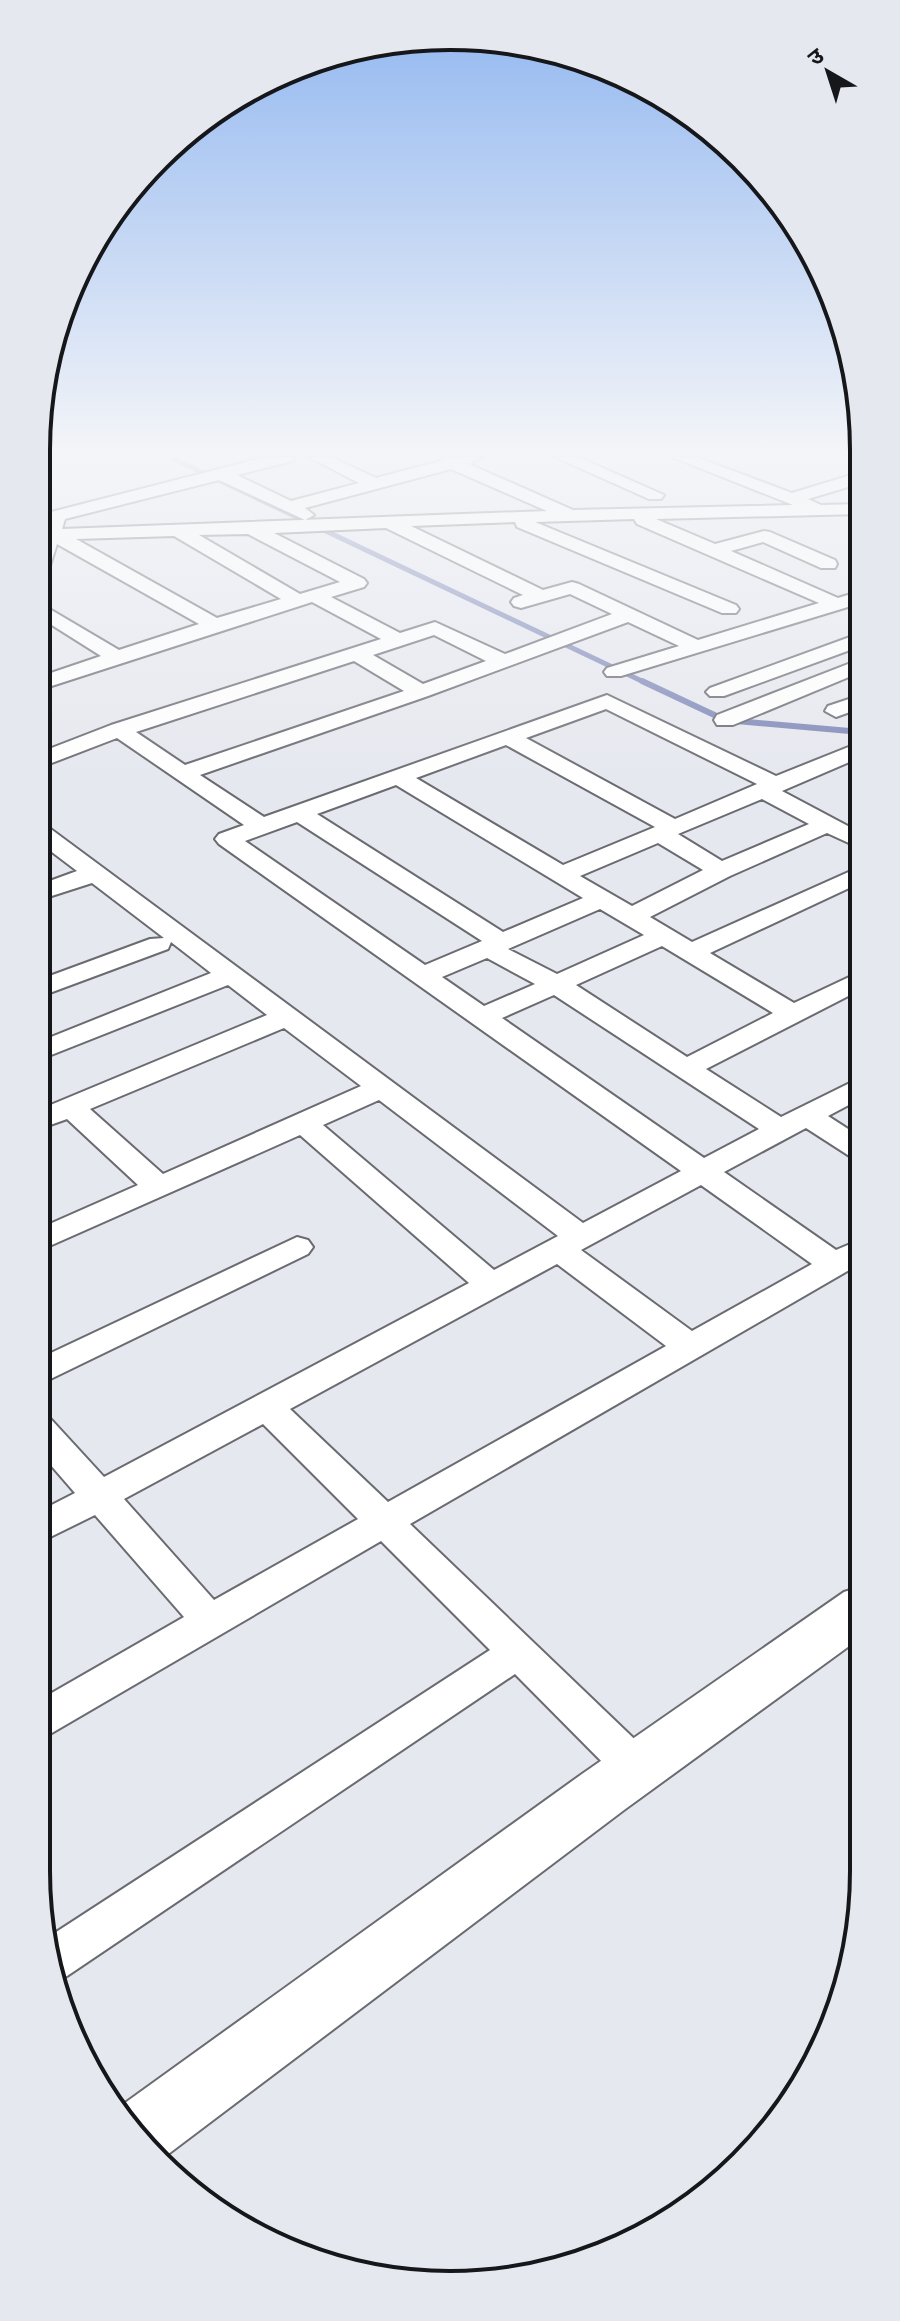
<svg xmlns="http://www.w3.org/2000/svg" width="900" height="2321" font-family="'Exo 2','Noto Sans Devanagari',sans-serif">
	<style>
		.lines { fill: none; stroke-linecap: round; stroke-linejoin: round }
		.stream-far1 { stroke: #7f88b8; stroke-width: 5 }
		.stream { stroke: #7f88b8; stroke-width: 6 }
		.street-casing { stroke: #696b71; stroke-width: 4 }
		.secondary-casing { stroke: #696b71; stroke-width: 4 }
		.street { fill: #fff; fill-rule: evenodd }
		.secondary { fill: #fff; fill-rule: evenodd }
		.rim { fill: none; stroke: #16171a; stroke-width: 4 }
	</style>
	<rect width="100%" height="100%" fill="#e6e8ef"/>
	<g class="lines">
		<polyline class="stream-far1" points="170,457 646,683"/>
		<polyline class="stream" points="642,681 725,720 861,732"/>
		<defs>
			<g id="street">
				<path d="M266,457H295L293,461L237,475L291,501L359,483L309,457H331L376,478L440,461L443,457H483L469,464L573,510L793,505L672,457H696L792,493L861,472V483L808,499L821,505L861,504V514L656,519L715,544L764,531L770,532L835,560L837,564L835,568H821L763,542L731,551L838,598L861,591V603L621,676H607L604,672L607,668L679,646L628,622L428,696L200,775L264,817L607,695L776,776L861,742V757L782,791L861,833L862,849L827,833L730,876L650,917L692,942L862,866V882L710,953L794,1003L862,971V989L706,1069L781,1117L862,1077V1098L828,1116L862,1138V1160L851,1157L806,1128L724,1172L836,1250L862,1239L863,1262L410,1524L651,1755L657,1768L651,1781L636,1786L621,1781L515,1674L67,1976L54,1981L47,1938L490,1650L381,1541L50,1734L36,1739V1702L184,1617L95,1515L36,1544V1513L75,1493L36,1448V1412L48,1416L104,1477L469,1283L300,1135L36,1252V1230L138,1185L67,1119L36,1130V1111L267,1015L228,985L36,1061V1043L211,973L171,942L168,949L36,998V981L150,939L164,938L92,883L36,901V886L77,871L36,840V822L44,824L583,1223L681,1171L219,844L215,839L219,834L244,825L117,738L36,769V754L111,725L381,639L312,602L36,691V678L101,656L36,615V601L119,650L199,624L57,544L45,581L36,587V552L40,540H36V530L44,529L51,512ZM451,469L547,511L62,529L65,519L219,480L305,520L314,515L305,508ZM634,519L637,524L819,603L698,640L579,584L572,582L543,590L411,526L515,522L517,527L722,613H736L739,609L736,605L535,522ZM386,528L523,595L514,598L511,602L514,606L521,608L570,594L612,614L505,654L435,622L400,633L331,597L364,587L367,583L364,579L274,533ZM248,534L340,582L300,594L199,535ZM174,536L281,599L217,618L76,539ZM434,635L486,661L423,684L373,655ZM354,661L404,691L185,765L136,732ZM606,709L757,784L675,819L526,738ZM506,745L655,827L563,865L416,778ZM396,785L583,898L503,932L317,814ZM762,799L809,824L722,861L678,834ZM297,822L482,941L425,965L245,841ZM658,843L703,870L632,906L580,876ZM600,909L644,935L557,974L508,949ZM662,946L773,1013L687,1057L576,985ZM487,958L535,984L484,1006L442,977ZM554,995L759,1129L704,1158L502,1018ZM284,1028L361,1086L163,1174L90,1109ZM379,1100L558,1236L494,1270L323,1125ZM701,1185L812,1264L692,1331L581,1250ZM557,1264L666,1346L388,1502L290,1409ZM263,1424L358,1519L214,1600L124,1499Z"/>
				<polygon points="555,457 578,457 664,495 661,499 649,499"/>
				<polygon points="861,633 861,646 724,696 710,696 706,692 710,688"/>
				<polygon points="861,659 861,672 733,725 717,725 714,720 717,715"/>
				<polygon points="861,695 861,708 836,717 825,711 828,706"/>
				<polygon points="297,1237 308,1240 313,1247 308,1254 36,1386 36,1360"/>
			</g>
			<polygon id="secondary" points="863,1586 863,1636 624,1810 159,2161 138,2144 118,2108 582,1774 844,1592"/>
		</defs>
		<use href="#street" class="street-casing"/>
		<use href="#secondary" class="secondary-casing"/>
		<use href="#street" class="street"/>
		<use href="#secondary" class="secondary"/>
	</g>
	<linearGradient id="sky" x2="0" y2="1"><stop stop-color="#90b6f0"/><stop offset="0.58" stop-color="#f4f5f8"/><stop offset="1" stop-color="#f4f5f8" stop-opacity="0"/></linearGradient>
	<rect width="900" height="782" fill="url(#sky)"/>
	<path d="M0 0H900V2321H0ZM450 50H450A400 400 0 0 1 850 450V1871A400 400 0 0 1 450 2271H450A400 400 0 0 1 50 1871V450A400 400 0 0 1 450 50Z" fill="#e6e8ef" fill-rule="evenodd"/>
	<path class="rim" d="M450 50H450A400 400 0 0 1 850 450V1871A400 400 0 0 1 450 2271H450A400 400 0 0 1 50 1871V450A400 400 0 0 1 450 50Z"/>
	<g transform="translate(828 72) rotate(321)" stroke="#e6e8ef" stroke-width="6" paint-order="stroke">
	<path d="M0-6L14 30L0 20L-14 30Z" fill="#16171a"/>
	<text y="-12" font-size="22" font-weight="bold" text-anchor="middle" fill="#16171a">उ</text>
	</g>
</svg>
